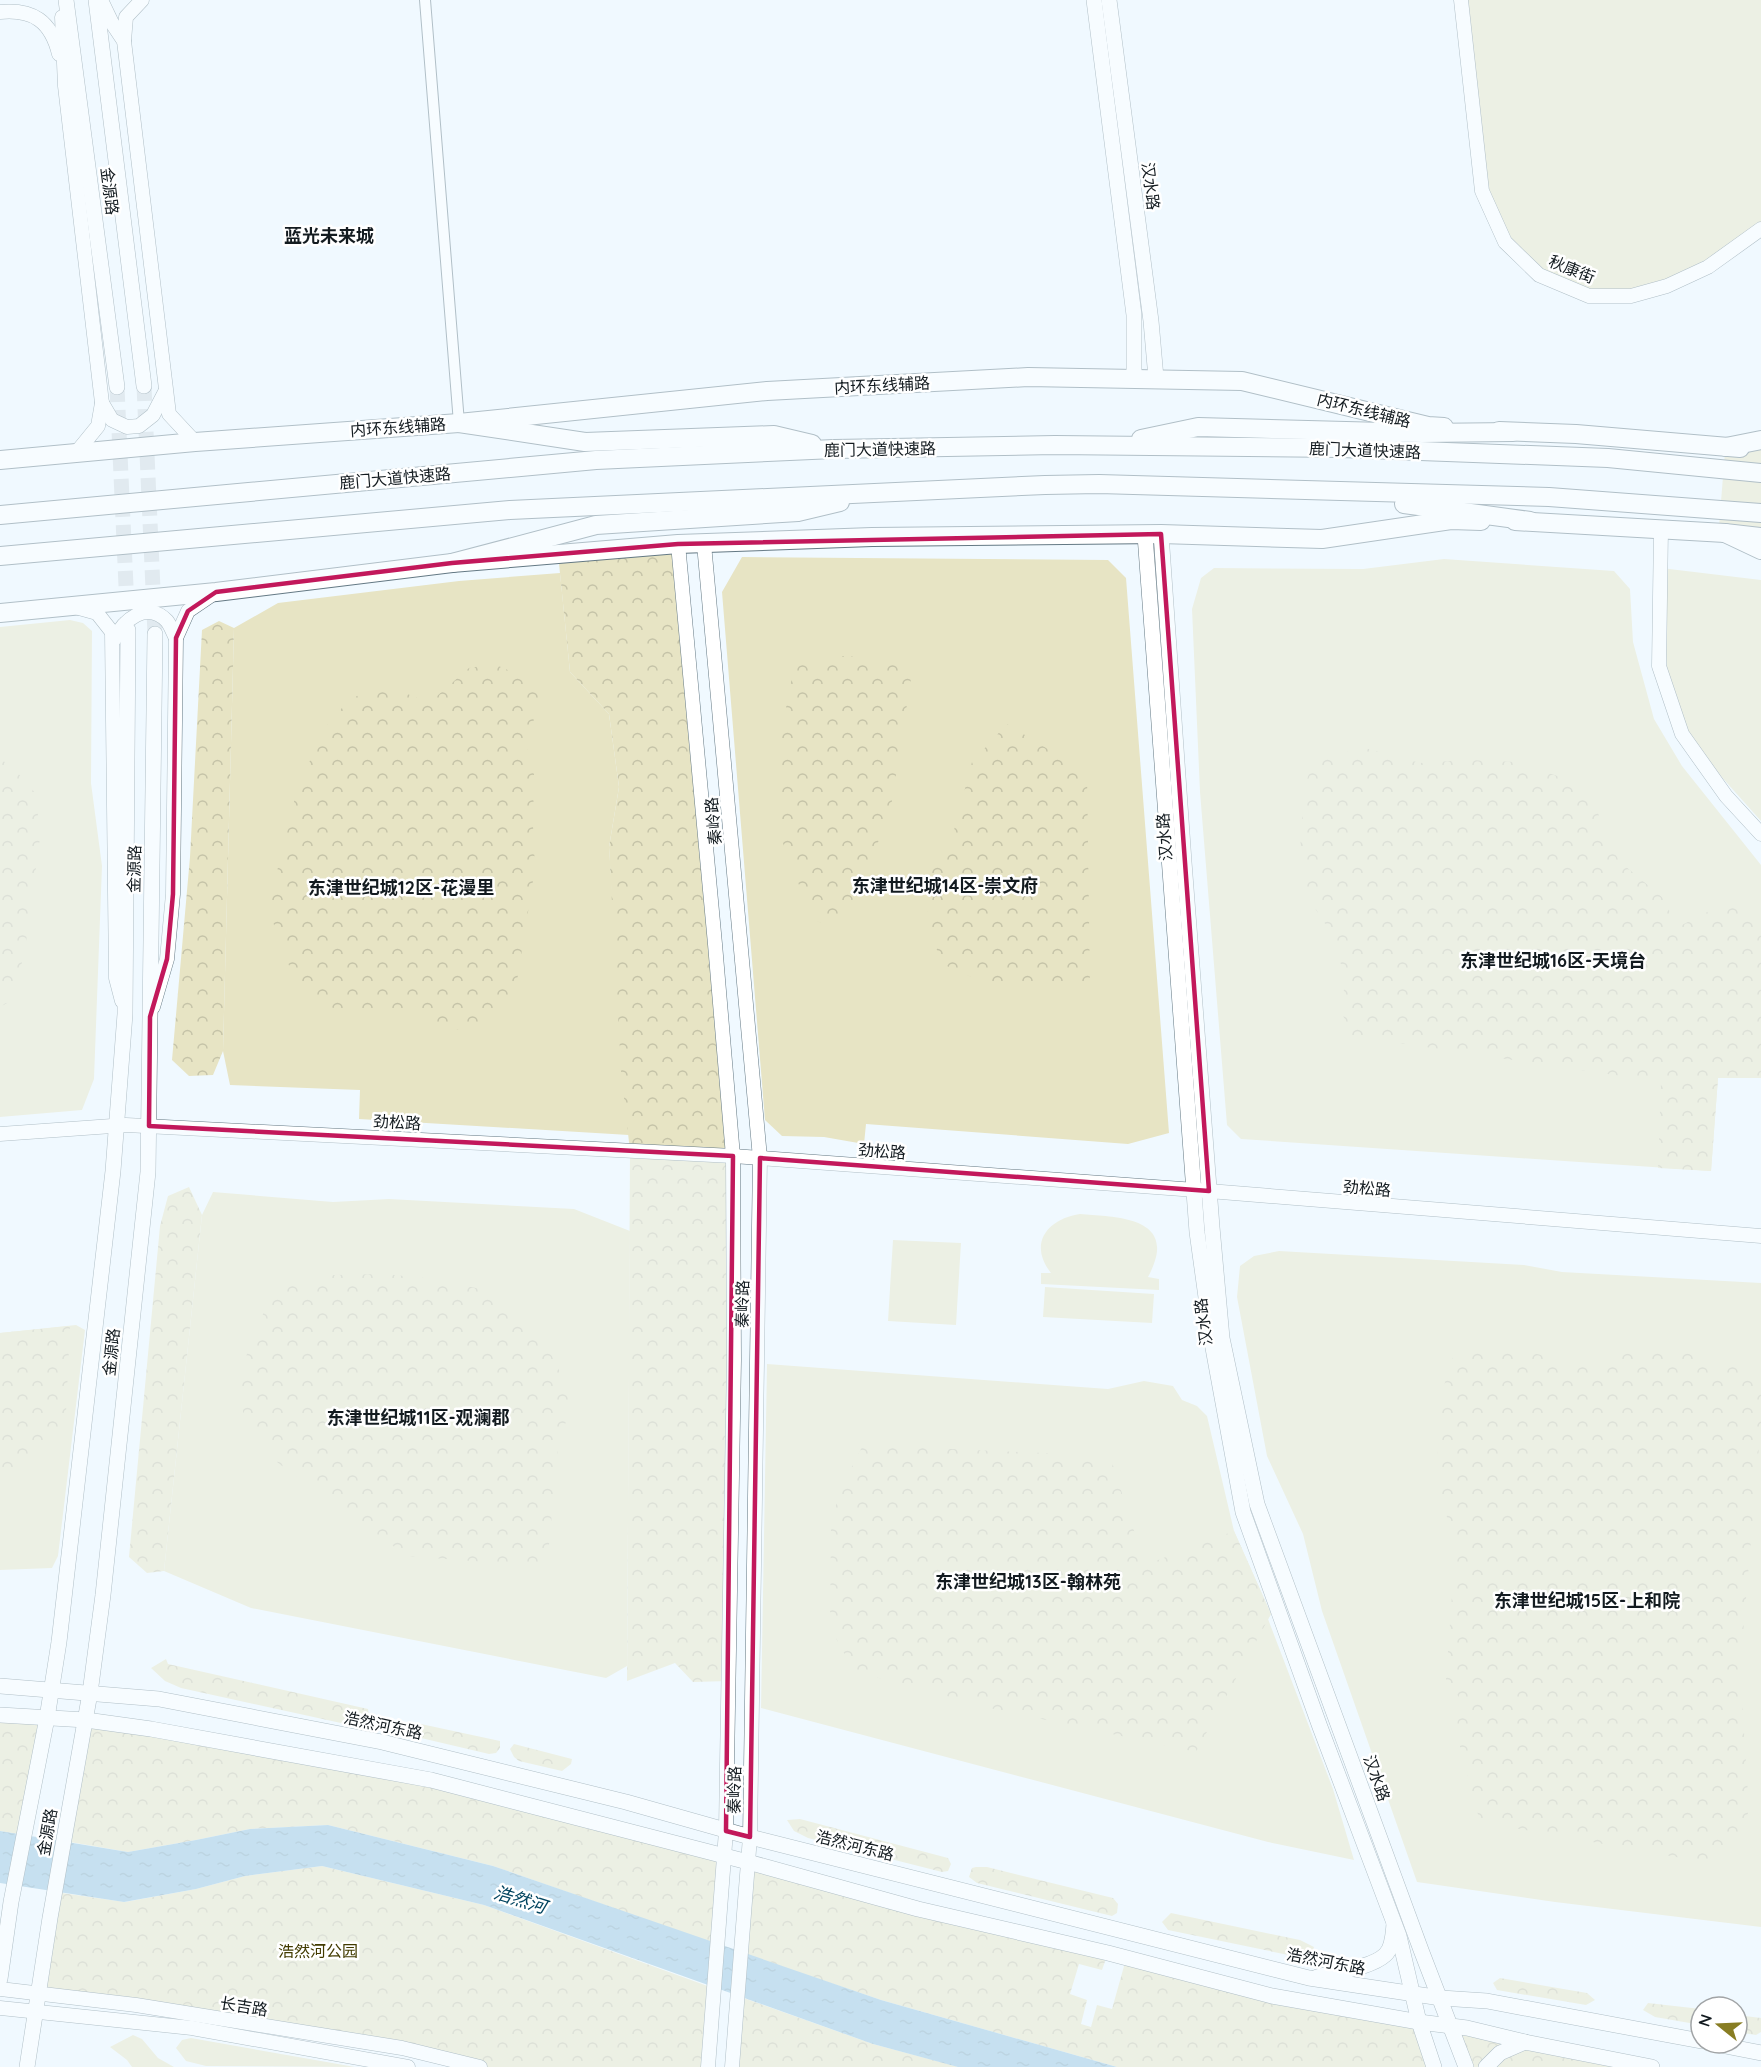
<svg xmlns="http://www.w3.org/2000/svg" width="1761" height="2067" font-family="Quicksand,'Noto Sans SC',sans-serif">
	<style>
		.grass { fill: #e7e4c4 }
		.forest { fill: url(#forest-crowns) }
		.water { fill: url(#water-ripples) }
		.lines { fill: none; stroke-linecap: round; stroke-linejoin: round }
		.secondary-tunnel { stroke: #cfd8de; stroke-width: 15; stroke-dasharray: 15 8; stroke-linecap: butt }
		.minor-casing { stroke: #647984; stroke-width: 12 }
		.tertiary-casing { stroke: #647984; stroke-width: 15 }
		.secondary-casing { stroke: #647984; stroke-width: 16 }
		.primary-casing { stroke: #647984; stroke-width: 20 }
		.trunk-casing { stroke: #647984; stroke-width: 20 }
		.minor { stroke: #fff; stroke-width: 10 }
		.tertiary { stroke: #fff; stroke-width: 14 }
		.secondary { stroke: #fff; stroke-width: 15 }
		.primary { stroke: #fff; stroke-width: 18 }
		.trunk { stroke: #fff; stroke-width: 18 }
		.marked { fill: none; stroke: #c2185b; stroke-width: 4.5; stroke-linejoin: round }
		.labels { text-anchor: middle; stroke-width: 5; stroke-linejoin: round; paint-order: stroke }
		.street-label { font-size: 16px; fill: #131b20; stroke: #fff }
		.park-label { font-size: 16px; fill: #423b00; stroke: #fff }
		.neighbourhood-label { font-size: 18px; font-weight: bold; fill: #131b20; stroke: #fff }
		.water-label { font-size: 18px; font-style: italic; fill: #034560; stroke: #fff }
	</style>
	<defs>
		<pattern id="forest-crowns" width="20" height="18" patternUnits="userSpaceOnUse" patternTransform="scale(1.5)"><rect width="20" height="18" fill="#e7e4c4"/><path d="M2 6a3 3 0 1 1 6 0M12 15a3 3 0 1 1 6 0" fill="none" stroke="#c5c3a8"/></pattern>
		<pattern id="water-ripples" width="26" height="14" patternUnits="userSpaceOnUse" patternTransform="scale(1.5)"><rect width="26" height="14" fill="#92c2dd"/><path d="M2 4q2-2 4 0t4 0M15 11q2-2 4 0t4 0" fill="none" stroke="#7da6bd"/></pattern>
	</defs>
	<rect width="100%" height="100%" fill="#f0f9ff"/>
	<g class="grass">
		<polygon points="1461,0 1761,0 1761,229 1667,286 1589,296 1539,275 1505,242 1482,191"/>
		<polygon points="1761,443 1761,543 1719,526 1725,452"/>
		<polygon points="742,557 1108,560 1126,578 1169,1133 1128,1144 866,1124 864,1144 824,1137 782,1136 765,1120 722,592"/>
		<polygon points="1444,559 1614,571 1630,589 1633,642 1654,719 1682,766 1761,865 1761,1078 1718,1078 1711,1171 1241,1139 1227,1125 1200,792 1192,609 1201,578 1214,568 1363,569"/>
		<polygon points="1661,568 1761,580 1761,821 1710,764 1687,731 1667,669"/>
		<polygon points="560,573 570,672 609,714 619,787 609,847 629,1135 359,1119 360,1090 230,1085 223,1051 234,628 278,603 459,581"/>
		<polygon points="70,620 83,623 92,631 91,783 102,866 94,1079 82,1110 0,1117 0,627"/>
		<polygon points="213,1192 333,1202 389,1199 574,1209 630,1231 627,1666 606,1678 251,1608 164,1571 202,1215"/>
		<path d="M1080,1214C1121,1217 1180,1218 1148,1277L1159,1279V1290L1041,1284V1273H1051C1028,1244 1047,1219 1080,1214Z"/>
		<polygon points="893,1240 961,1243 956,1325 888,1321"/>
		<polygon points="1279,1251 1524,1265 1562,1272 1761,1283 1761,1927 1555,1902 1417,1882 1322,1611 1303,1534 1267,1456 1237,1297 1240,1266 1254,1256"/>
		<polygon points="1045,1287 1154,1294 1152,1323 1043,1317"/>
		<polygon points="76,1325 85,1330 58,1556 52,1568 0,1570 0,1333"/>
		<polygon points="767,1364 1108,1389 1144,1381 1173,1386 1182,1400 1197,1406 1207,1416 1234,1531 1271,1614 1268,1619 1333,1789 1354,1860 1268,1842 761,1708"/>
		<polygon points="133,2035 142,2039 158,2058 174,2067 132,2067 127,2060 110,2047"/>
		<polygon points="191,2038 355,2067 206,2066 186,2061 176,2048 182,2040"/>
	</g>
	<g class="forest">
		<polygon points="678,544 733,1156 729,1681 693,1682 675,1663 627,1681 630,1151 621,1071 609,847 619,787 609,714 570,672 558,554"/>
		<polygon points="219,621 234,628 223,1051 213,1075 189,1076 172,1060 190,857 202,630"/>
		<polygon points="837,656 914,659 891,807 866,875 837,929 812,919 781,838 779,744 794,667"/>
		<polygon points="494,664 526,678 539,696 526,755 534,774 533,826 535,868 517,981 495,1017 458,1030 402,1012 337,1009 301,998 267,906 281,857 298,785 330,720 352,698 386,685 429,703 469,668"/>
		<polygon points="1007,724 1087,773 1090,987 1012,986 981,981 940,963 920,878 949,849 972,762"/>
		<polygon points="1365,748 1420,763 1468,760 1516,762 1590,787 1603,829 1619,861 1662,897 1678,927 1727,902 1737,905 1761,928 1761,1078 1718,1078 1711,1171 1658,1168 1661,1082 1352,1036 1341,1011 1345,982 1335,939 1309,899 1300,852 1304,786 1314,762 1333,755"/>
		<polygon points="0,760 10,764 36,794 40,838 24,957 7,1003 0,1007"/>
		<polygon points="189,1187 202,1215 164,1571 147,1573 129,1557 160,1226 168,1196"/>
		<polygon points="385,1274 424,1278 481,1289 546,1344 573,1398 558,1448 547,1567 407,1556 278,1463 243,1412 241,1369 275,1284 334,1275"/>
		<polygon points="70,1326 65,1434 22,1460 0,1490 0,1333"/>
		<polygon points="1667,1348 1750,1370 1761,1382 1761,1423 1740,1669 1749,1810 1738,1844 1713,1859 1687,1859 1480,1822 1457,1735 1458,1696 1446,1680 1455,1552 1437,1474 1440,1398 1454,1354 1506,1349 1549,1356 1581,1365 1634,1352"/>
		<polygon points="865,1441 929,1448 1110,1456 1145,1565 1234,1531 1271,1614 1196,1752 971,1704 925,1689 854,1672 830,1627 831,1526 839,1492"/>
		<polygon points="166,1659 168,1664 368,1709 369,1717 365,1725 350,1725 181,1688 165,1681 151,1668"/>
		<polygon points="0,1715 47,1718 25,1835 0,1831"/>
		<polygon points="86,1720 431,1780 724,1856 716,1944 493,1866 328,1825 250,1829 196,1840 128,1852 64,1841"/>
		<polygon points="421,1724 500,1741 500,1748 496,1753 489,1754 421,1738 416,1729"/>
		<polygon points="514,1744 572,1759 571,1764 562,1771 519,1761 514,1757 510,1749"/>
		<polygon points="800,1819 948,1858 951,1864 948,1871 942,1872 808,1838 794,1831 787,1820"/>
		<polygon points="748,1862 1108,1953 1102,1970 1079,1964 1070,1994 1087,2000 1081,2024 1091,2027 1097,2005 1112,2009 1126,1959 1419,2022 1434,2067 1117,2067 881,2000 741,1953"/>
		<polygon points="322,1866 484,1905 713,1988 708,2067 480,2067 38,1993 55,1892 125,1902 196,1889 245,1876"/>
		<polygon points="976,1867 987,1867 1113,1898 1118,1904 1117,1913 1112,1916 977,1883 969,1877 972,1868"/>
		<polygon points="1171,1913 1300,1940 1314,1947 1311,1956 1303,1958 1168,1930 1162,1922"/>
		<polygon points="1500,1978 1587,1993 1595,2000 1586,2005 1497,1990 1493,1983"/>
		<polygon points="738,1996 873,2044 959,2067 732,2067"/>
		<polygon points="1648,2003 1701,2009 1701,2025 1655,2017 1643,2010"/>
		<polygon points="1737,2015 1761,2018 1761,2032 1756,2035 1737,2032"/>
		<polygon points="1450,2026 1651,2067 1466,2067"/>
	</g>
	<polygon class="water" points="328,1825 493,1866 881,2000 1117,2067 958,2067 873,2044 484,1905 322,1866 245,1876 196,1889 124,1902 0,1883 0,1831 128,1852 196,1840 250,1829"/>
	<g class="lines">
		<g class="secondary-tunnel">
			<polyline points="144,386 155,634"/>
			<polyline points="117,387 128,630"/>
		</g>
		<defs>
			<polyline id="minor" points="425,0 459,423"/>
			<g id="tertiary">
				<polyline points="101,0 112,23 124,41 169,414 195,442"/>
				<polyline points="1461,0 1482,191 1505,242 1539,275 1589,296 1631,296 1667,286 1708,267 1761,229"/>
				<path d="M0,12C33,9 51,21 59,54"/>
				<polyline points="62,17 65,86 102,403 98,426 76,453"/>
				<polyline points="124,41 126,17 142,0"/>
				<polyline points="102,403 112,420 127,427 139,426 153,415 165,392"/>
				<polyline points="1661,529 1659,666 1682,734 1726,796 1761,834"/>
				<polyline points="678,544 715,944 733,1156 734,1360 727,1765 726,1831 708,2067"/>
				<polyline points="704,544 760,1158 750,1837 732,2067"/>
				<polyline points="79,608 97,613 112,632 116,978 122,1001"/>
				<path d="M114,640C123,620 147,600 167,621C171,626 173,633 176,638"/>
				<polyline points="153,1007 167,959 173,894 176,638 188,611 216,592"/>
				<polyline points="0,1134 126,1125 733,1156 1209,1191 1761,1236"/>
				<polyline points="0,1989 136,2005 402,2048 480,2067"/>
				<polyline points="0,2008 192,2028 408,2067"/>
			</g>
			<g id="secondary">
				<polyline points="66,0 117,387"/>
				<polyline points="96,0 144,386"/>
				<polyline points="1094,0 1134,315 1134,377"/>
				<polyline points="1109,0 1151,321 1156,378"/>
				<polyline points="1161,534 1184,862 1212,1227 1222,1338 1257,1504 1421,1950 1466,2067"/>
				<polyline points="1145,535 1197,1232 1213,1348 1243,1512 1320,1727 1399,1936 1419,2022 1434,2067"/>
				<polyline points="0,1686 159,1699 382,1742 626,1802 750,1837 1309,1978 1441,1998 1487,2001 1701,2041"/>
				<polyline points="0,1715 86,1720 151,1729 431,1780 748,1862 918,1909 1108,1953 1272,1996 1419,2022 1467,2028 1525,2042 1652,2067"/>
				<path d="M1317,1977C1335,1972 1371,1968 1385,1955C1393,1948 1393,1934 1394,1924"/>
				<polyline points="0,1979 11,1902 47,1718 59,1642 113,1171 125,1014 128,630"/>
				<polyline points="1710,2043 1761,2053"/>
				<polyline points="27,2067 50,1918 90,1693 103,1595 148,1172 155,634"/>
				<polyline points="1486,2067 1500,2053 1525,2042"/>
			</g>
			<g id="primary">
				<polyline points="1499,431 1576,434 1740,448"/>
				<polyline points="0,460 195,442 459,423 767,391 1028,377 1242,381 1428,426 1444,427"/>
				<polyline points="1515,521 1725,533 1761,537"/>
				<polyline points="0,613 216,592 452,563 678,544 872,537 1161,534 1322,539 1451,520 1481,521"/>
			</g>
			<g id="trunk">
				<polyline points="459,423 585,442 774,435 812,444"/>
				<polyline points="1141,439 1198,427 1422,433 1513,432"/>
				<polyline points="1726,447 1761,440"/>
				<polyline points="1404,504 1530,521"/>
				<polyline points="0,515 596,460 834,449 1055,445 1341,448 1608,458 1761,473"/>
				<polyline points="1725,533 1761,550"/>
				<polyline points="0,556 510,510 1045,485 1099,484 1549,497 1761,513"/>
				<polyline points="452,563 596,525 798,512 840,502"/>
			</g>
		</defs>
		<use href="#minor" class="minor-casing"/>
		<use href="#tertiary" class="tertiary-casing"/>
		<use href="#secondary" class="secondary-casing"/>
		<use href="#primary" class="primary-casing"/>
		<use href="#trunk" class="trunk-casing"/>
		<use href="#minor" class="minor"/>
		<use href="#tertiary" class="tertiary"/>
		<use href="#secondary" class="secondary"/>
		<use href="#primary" class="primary"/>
		<use href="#trunk" class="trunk"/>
	</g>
	<path d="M0 0H1761V2067H0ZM1161,534L1209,1191L760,1158L750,1837L726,1831L733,1156L149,1126L150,1017L167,959L173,894L176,638L188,611L216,592L452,563L678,544Z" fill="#f0f9ff" fill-opacity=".55" fill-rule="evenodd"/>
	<path class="marked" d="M1161,534L1209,1191L760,1158L750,1837L726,1831L733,1156L149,1126L150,1017L167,959L173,894L176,638L188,611L216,592L452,563L678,544Z"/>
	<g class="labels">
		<g class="street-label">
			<text transform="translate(1151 186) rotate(83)" y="6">汉水路</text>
			<text transform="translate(110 191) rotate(83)" y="6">金源路</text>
			<text transform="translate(1572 269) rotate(22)" y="6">秋康街</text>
			<text transform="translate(882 385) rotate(-3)" y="6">内环东线辅路</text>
			<text transform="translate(1364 410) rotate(14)" y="6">内环东线辅路</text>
			<text transform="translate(398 427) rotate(-4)" y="6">内环东线辅路</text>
			<text transform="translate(880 449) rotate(-1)" y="6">鹿门大道快速路</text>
			<text transform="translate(1365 450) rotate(2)" y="6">鹿门大道快速路</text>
			<text transform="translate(395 478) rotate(-5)" y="6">鹿门大道快速路</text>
			<text transform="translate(713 821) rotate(-95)" y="6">秦岭路</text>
			<text transform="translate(1164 837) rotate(-94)" y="6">汉水路</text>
			<text transform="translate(134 869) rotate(-89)" y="6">金源路</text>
			<text transform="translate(397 1122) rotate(3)" y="6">劲松路</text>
			<text transform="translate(882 1151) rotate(4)" y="6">劲松路</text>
			<text transform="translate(1367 1188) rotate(5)" y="6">劲松路</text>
			<text transform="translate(742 1304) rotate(-89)" y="6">秦岭路</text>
			<text transform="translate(1203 1322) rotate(-97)" y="6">汉水路</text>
			<text transform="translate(111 1352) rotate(-84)" y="6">金源路</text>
			<text transform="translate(383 1725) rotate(12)" y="6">浩然河东路</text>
			<text transform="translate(1377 1778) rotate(70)" y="6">汉水路</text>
			<text transform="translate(734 1790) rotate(-89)" y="6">秦岭路</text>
			<text transform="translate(47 1832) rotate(-80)" y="6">金源路</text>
			<text transform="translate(855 1845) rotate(14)" y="6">浩然河东路</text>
			<text transform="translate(1326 1961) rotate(11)" y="6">浩然河东路</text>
			<text transform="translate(244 2006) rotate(9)" y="6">长吉路</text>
		</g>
		<g class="park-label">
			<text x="318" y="1957">浩然河公园</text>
		</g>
		<g class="neighbourhood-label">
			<text x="329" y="242">蓝光未来城</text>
			<text x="945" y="892">东津世纪城14区-崇文府</text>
			<text x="401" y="894">东津世纪城12区-花漫里</text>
			<text x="1553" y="967">东津世纪城16区-天境台</text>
			<text x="418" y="1424">东津世纪城11区-观澜郡</text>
			<text x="1028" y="1588">东津世纪城13区-翰林苑</text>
			<text x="1587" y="1607">东津世纪城15区-上和院</text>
		</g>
		<g class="water-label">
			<text transform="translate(520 1900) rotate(17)" y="6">浩然河</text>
		</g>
	</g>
	<g transform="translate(1719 2025) rotate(288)"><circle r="28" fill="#ffffff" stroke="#a1a4a6" stroke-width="1.5"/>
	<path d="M0-4.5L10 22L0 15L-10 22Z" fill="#887d23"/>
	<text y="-9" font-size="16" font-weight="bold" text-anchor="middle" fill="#131b20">N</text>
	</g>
</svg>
